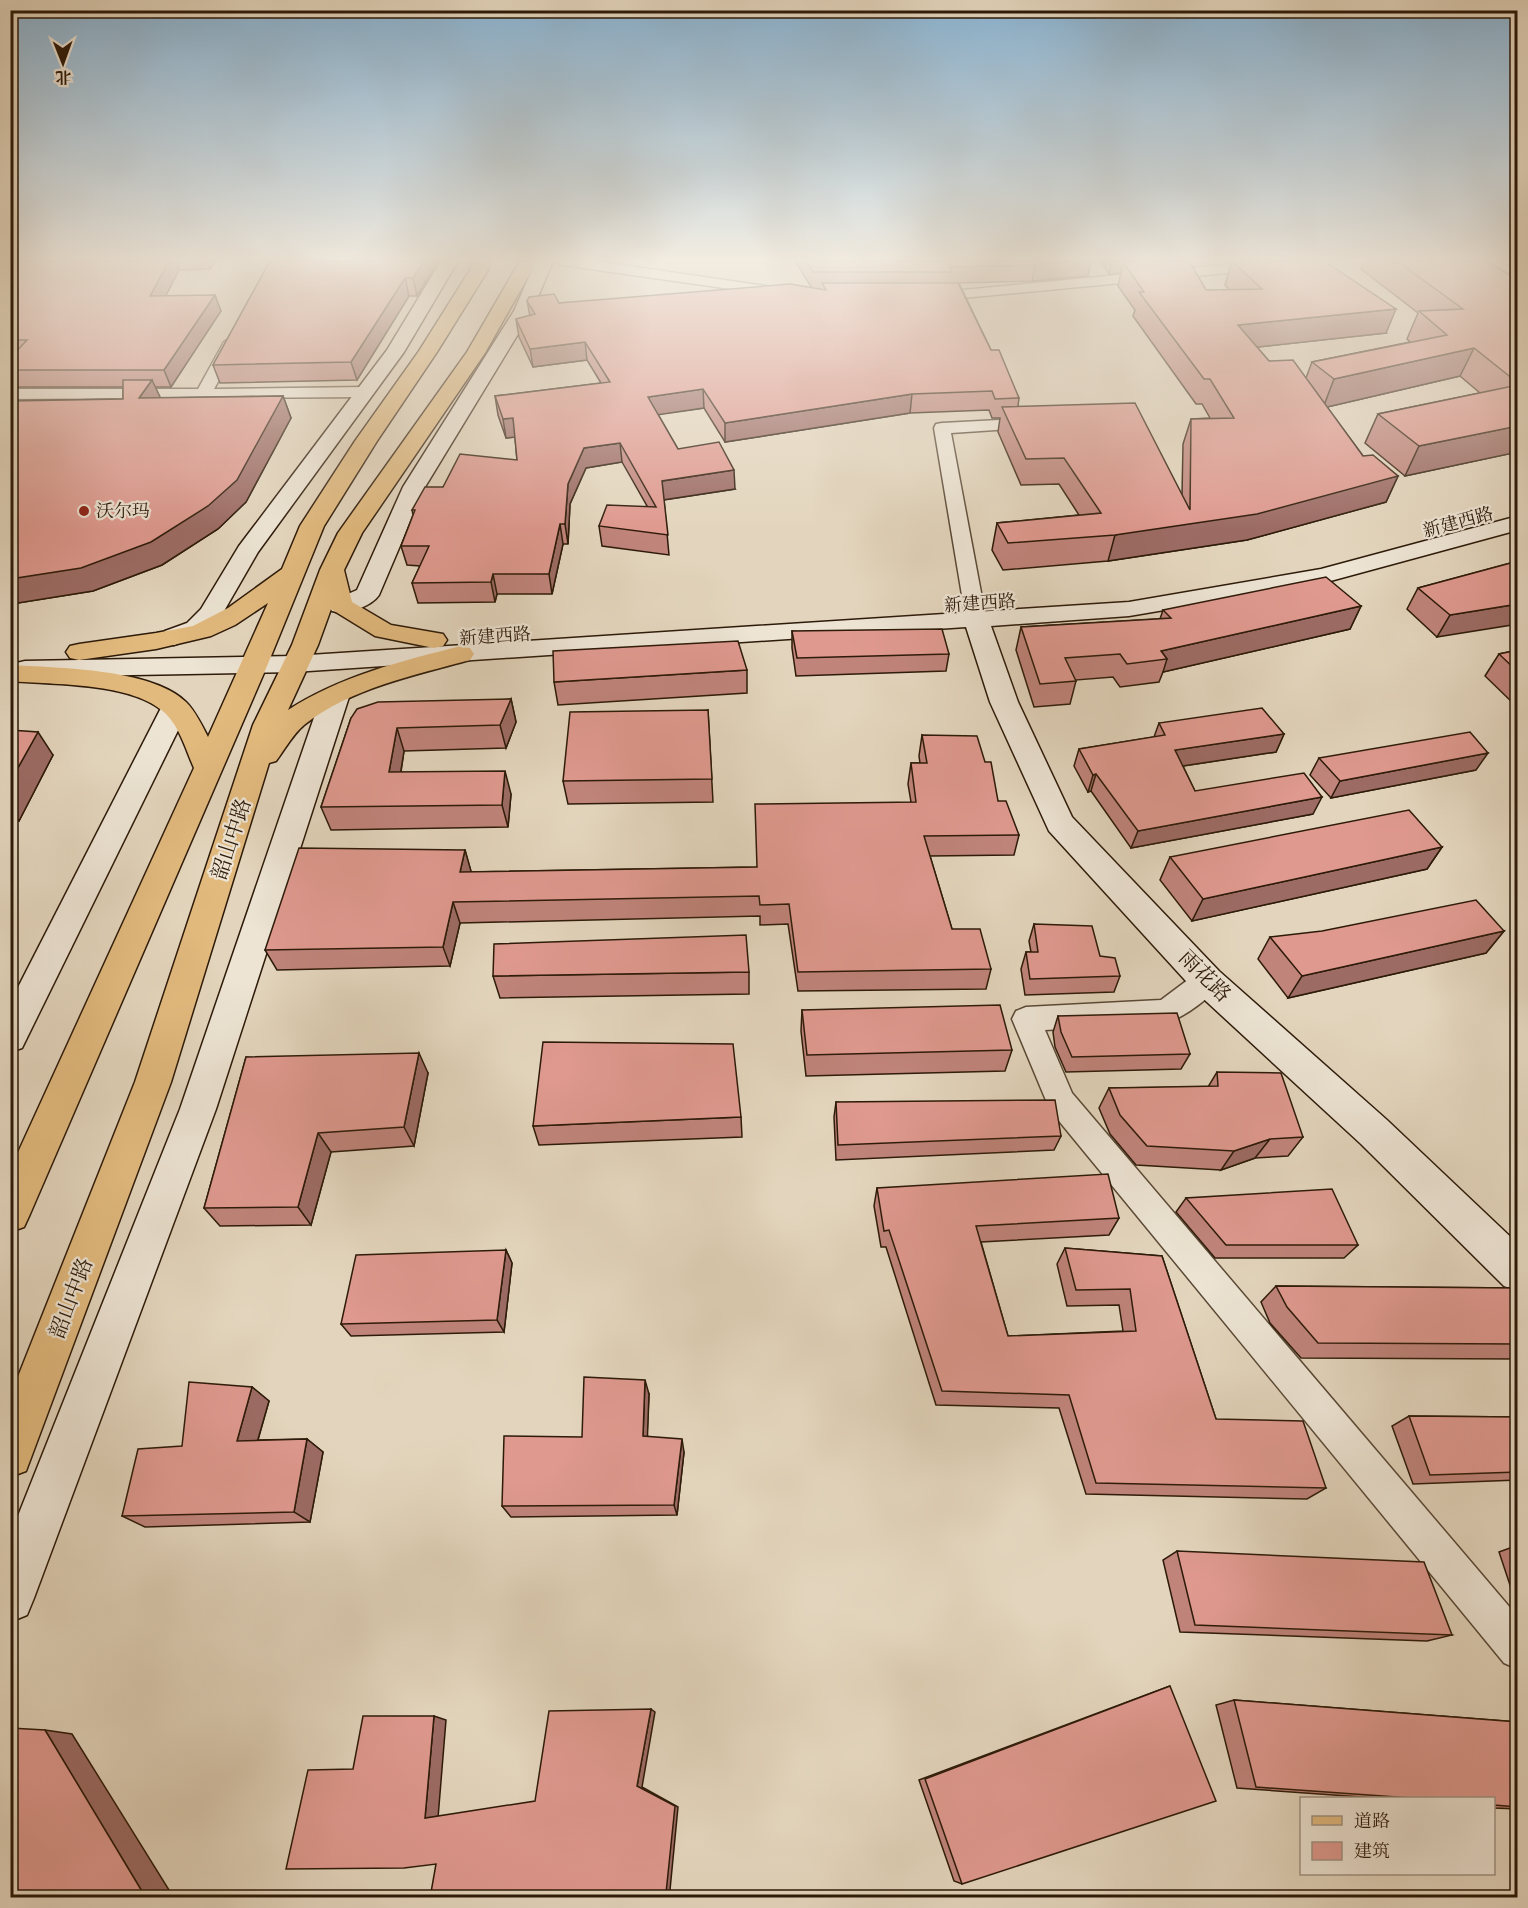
<svg xmlns="http://www.w3.org/2000/svg" width="1528" height="1908" font-family="'IM FELL DW Pica','Noto Serif SC',serif">
	<style>
		.lines { fill: none; stroke-linecap: round; stroke-linejoin: round }
		.street-casing { stroke: #5a4936; stroke-width: 3 }
		.secondary-casing { stroke: #2d1a09; stroke-width: 3 }
		.primary-casing { stroke: #2d1a09; stroke-width: 3 }
		.street { fill: #ede4d4; fill-rule: evenodd }
		.secondary { fill: #ede4d4; fill-rule: evenodd }
		.primary { fill: #e2ba7e; fill-rule: evenodd }
		.wall { fill: #c0847b; stroke: #2d1a09; stroke-width: 1.5 }
		.shaded-wall { fill: #9c6b64; stroke: #2d1a09; stroke-width: 1.5 }
		.building { fill: #df998f; stroke: #2d1a09; stroke-width: 1.5 }
		.poi-dot { fill: #8f2418; stroke: #ede4d4; stroke-width: 2 }
		.labels { text-anchor: middle; stroke-width: 4.5; stroke-linejoin: round; paint-order: stroke }
		.far-poi-label { font-size: 18px; fill: #2d1a09; stroke: #ede4d4; text-anchor: start }
		.far-street-label { font-size: 18px; fill: #2d1a09; stroke: #ede4d4 }
		.street-label { font-size: 21px; fill: #2d1a09; stroke: #ede4d4 }
	</style>
	<rect width="100%" height="100%" fill="#e3d5bd"/>
	<filter id="stains"><feTurbulence type="fractalNoise" baseFrequency=".00333" numOctaves="4"/><feColorMatrix values="0 0 0 0 .2 0 0 0 0 .09 0 0 0 0 .02 0 0 0 .5 -.17"/></filter>
	<radialGradient id="worn" r=".72"><stop offset=".6" stop-color="#630" stop-opacity="0"/><stop offset="1" stop-color="#630" stop-opacity=".3"/></radialGradient>
	<g class="lines">
		<defs>
			<g id="street">
				<polygon points="555,261 594,261 786,289 793,293 786,297 562,265"/>
				<polygon points="1265,261 1320,261 1313,265 962,298 929,298 922,294 929,290 962,290"/>
				<polygon points="232,337 240,342 214,389 365,387 373,392 365,397 10,399 10,389 198,389 224,342"/>
				<polygon points="1020,419 1026,420 1028,424 1026,428 951,433 986,619 983,623 976,625 969,623 966,619 934,428 936,424 942,423"/>
				<path d="M1207,970L1217,973L1221,981C1212,998 1185,1016 1167,1023L1045,1030L1072,1093L1518,1617V1669L1504,1663L1050,1110L1012,1019L1016,1011L1026,1007L1161,1000L1197,973Z"/>
			</g>
			<g id="secondary">
				<polygon points="441,261 458,261 404,352 258,552 220,618 205,633 174,645 165,643 161,637 165,631 187,623 201,609 239,546 387,350"/>
				<path d="M536,261H553L532,311L425,487L379,595C371,607 346,615 332,611L329,606L332,601L357,590L403,487L514,311Z"/>
				<polygon points="1518,516 1518,530 1323,583 1129,616 991,626 1018,702 1072,817 1219,971 1387,1120 1518,1244 1518,1291 1504,1286 1361,1144 1195,991 1049,831 990,702 966,627 294,672 25,677 16,675 12,669 16,663 25,661 294,656 1129,602 1321,569"/>
				<polygon points="335,688 345,691 349,697 216,1109 34,1598 27,1615 10,1622 10,1536 180,1109 321,697 325,691"/>
				<polygon points="175,699 185,702 189,708 22,1048 10,1052 10,1003 161,708 165,702"/>
			</g>
			<g id="primary">
				<path d="M473,261H490L488,270L437,352L377,441L324,526L267,666L30,1214L24,1227L10,1232V1170L194,768C186,750 180,728 166,714C134,682 54,685 10,681V665C57,668 151,668 186,702C195,711 202,725 208,737L268,603L235,625L211,636L156,649L79,660L70,658L66,652L70,646L79,644L156,633L193,626L228,608L282,569L300,526L355,441L419,351L470,270Z"/>
				<path d="M520,261H537L485,353L362,533L344,570L352,602L391,625L443,634L447,640L443,646L434,648L375,636L331,609L318,645L288,710C341,676 401,661 461,646L470,648L474,654L470,660C415,675 351,688 304,725C293,734 285,749 276,761L269,763L171,1082L32,1455L26,1471L10,1477V1397L135,1082L253,725L292,645L320,570L338,533L467,352Z"/>
			</g>
		</defs>
		<use href="#street" class="street-casing"/>
		<use href="#secondary" class="secondary-casing"/>
		<use href="#primary" class="primary-casing"/>
		<use href="#street" class="street"/>
		<use href="#secondary" class="secondary"/>
		<use href="#primary" class="primary"/>
	</g>
	<g class="wall">
		<polygon points="10,261 215,261 210,269 179,270 165,296 221,311 171,387 155,387 160,398 283,396 291,418 246,502 218,529 162,565 93,591 18,603 10,603 10,401 123,399 123,387 10,387"/>
		<polygon points="270,261 438,261 417,296 409,296 357,380 220,383 213,365"/>
		<polygon points="795,261 1091,261 1088,276 1032,281 959,283 991,350 1019,398 1018,406 1182,495 1183,444 1191,419 1210,418 1202,404 1196,404 1133,316 1135,310 1118,286 1121,273 1109,274 1101,261 1189,261 1206,290 1230,290 1225,285 1232,261 1386,333 1257,347 1269,361 1306,378 1312,362 1410,342 1407,339 1418,313 1361,269 1364,261 1487,261 1518,280 1518,452 1405,476 1365,443 1378,414 1480,393 1460,376 1327,407 1363,456 1398,476 1386,502 1247,540 1108,561 1003,570 992,550 997,523 1079,515 1059,484 1021,485 998,432 1000,418 992,418 989,410 910,413 725,442 704,408 658,414 678,449 735,489 664,500 669,555 602,546 599,526 647,506 622,462 586,468 570,504 568,544 563,544 552,594 497,594 495,602 418,603 412,583 420,566 407,565 401,546 413,515 412,510 443,487 517,460 515,437 506,438 498,415 495,396 601,383 587,360 533,367 519,337 516,319 530,316 527,301 559,303 812,288"/>
		<polygon points="1518,561 1437,637 1407,609 1418,588"/>
		<polygon points="1361,606 1350,629 1163,672 1159,682 1120,687 1113,677 1075,680 1076,681 1070,704 1034,707 1016,650 1021,627 1160,619 1163,610"/>
		<polygon points="792,631 949,654 946,671 796,676 792,648"/>
		<polygon points="1518,650 1518,704 1514,704 1485,676 1499,654"/>
		<polygon points="747,670 747,693 558,705 554,682"/>
		<polygon points="511,699 516,722 506,748 404,751 401,772 511,794 508,827 331,830 321,807 351,718"/>
		<polygon points="708,710 713,802 568,804 563,781"/>
		<polygon points="1159,723 1284,734 1276,752 1183,766 1195,791 1313,814 1131,848 1091,791 1088,792 1074,766 1079,749 1154,737"/>
		<polygon points="10,730 53,755 19,821 10,821"/>
		<polygon points="922,735 998,801 1019,835 1014,855 930,856 952,929 991,969 986,989 798,991 788,924 760,925 760,916 460,923 450,966 277,970 265,950 465,850 471,872 756,867 911,802 908,784 911,763 920,763 919,756"/>
		<polygon points="1319,758 1476,770 1331,798 1310,775"/>
		<polygon points="1442,847 1427,869 1192,921 1160,880 1170,857"/>
		<polygon points="1034,924 1100,956 1120,976 1114,992 1025,995 1021,969 1026,952 1031,952 1029,941"/>
		<polygon points="1504,931 1486,953 1288,998 1258,959 1270,937"/>
		<polygon points="749,972 749,994 500,998 493,976"/>
		<polygon points="802,1010 1012,1050 1005,1071 806,1076 801,1031"/>
		<polygon points="1058,1016 1190,1054 1181,1069 1066,1072 1055,1047 1053,1032"/>
		<polygon points="246,1057 428,1073 414,1146 331,1152 311,1225 220,1226 204,1208"/>
		<polygon points="1217,1072 1303,1137 1288,1156 1255,1158 1221,1170 1136,1165 1110,1134 1099,1108 1109,1088 1208,1087"/>
		<polygon points="836,1102 1061,1136 1054,1150 836,1160 834,1117"/>
		<polygon points="741,1117 742,1137 539,1145 533,1126"/>
		<polygon points="877,1188 1119,1218 1109,1235 981,1242 1008,1336 1123,1331 1119,1305 1067,1306 1057,1264 1065,1248 1162,1256 1216,1419 1326,1488 1307,1499 1086,1494 1059,1408 936,1405 886,1247 881,1247 874,1206"/>
		<polygon points="1186,1198 1358,1245 1344,1258 1215,1258 1176,1212"/>
		<polygon points="506,1250 512,1263 504,1332 351,1336 341,1324"/>
		<polygon points="1276,1286 1518,1288 1518,1359 1301,1358 1270,1323 1261,1302"/>
		<polygon points="252,1387 269,1401 258,1440 307,1439 323,1452 310,1522 145,1527 122,1516 182,1446"/>
		<polygon points="649,1394 647,1436 684,1452 677,1515 511,1517 502,1506 582,1437"/>
		<polygon points="1409,1416 1518,1417 1518,1480 1413,1484 1392,1426"/>
		<polygon points="1518,1545 1518,1609 1499,1552"/>
		<polygon points="1177,1551 1452,1635 1427,1641 1180,1632 1163,1560"/>
		<polygon points="1170,1686 962,1884 954,1881 919,1780"/>
		<polygon points="1234,1700 1518,1722 1518,1809 1494,1808 1494,1798 1375,1798 1237,1788 1216,1705"/>
		<polygon points="1518,1892 1518,1898 1366,1898"/>
	</g>
	<g class="shaded-wall">
		<polygon points="169,261 176,261 179,270 157,313 150,296"/>
		<polygon points="207,261 215,261 210,269"/>
		<polygon points="424,261 438,261 417,296 413,278"/>
		<polygon points="1072,261 1091,261 1088,276 1032,281 1035,265"/>
		<polygon points="1112,261 1174,261 1123,262 1121,273 1109,274"/>
		<polygon points="405,278 409,296 357,380 351,362"/>
		<polygon points="215,295 221,311 171,387 164,370"/>
		<polygon points="1396,309 1386,333 1231,350 1238,325"/>
		<polygon points="585,342 587,360 533,367 530,349"/>
		<polygon points="1474,348 1460,376 1323,408 1334,379"/>
		<polygon points="152,380 162,401 139,398"/>
		<polygon points="703,389 704,408 650,416 648,397"/>
		<polygon points="912,394 910,413 725,442 725,423"/>
		<polygon points="283,396 291,418 246,502 218,529 162,565 93,591 18,603 10,591 10,579"/>
		<polygon points="513,418 517,437 506,438 503,419"/>
		<polygon points="1518,426 1518,452 1405,476 1419,446"/>
		<polygon points="620,443 622,462 586,468 570,504 568,544 565,524 568,484 584,448"/>
		<polygon points="734,470 735,489 663,500 662,481"/>
		<polygon points="1398,476 1386,502 1247,540 1108,561 1115,535"/>
		<polygon points="560,524 563,544 552,594 549,574"/>
		<polygon points="493,574 497,594 495,602 491,582"/>
		<polygon points="1518,604 1518,624 1437,637 1450,615"/>
		<polygon points="1361,606 1350,629 1163,672 1167,659 1161,651"/>
		<polygon points="10,696 16,704 10,714"/>
		<polygon points="511,699 516,722 506,748 500,725"/>
		<polygon points="397,728 404,751 397,795 389,772"/>
		<polygon points="38,732 53,755 19,821 10,810 10,782"/>
		<polygon points="1284,734 1276,752 1169,768 1175,750"/>
		<polygon points="1488,753 1476,770 1331,798 1340,781"/>
		<polygon points="505,771 511,794 508,827 502,805"/>
		<polygon points="1096,774 1091,791 1088,792 1093,775"/>
		<polygon points="1322,797 1313,814 1131,848 1138,831"/>
		<polygon points="1442,847 1427,869 1192,921 1203,899"/>
		<polygon points="465,850 471,871 466,893 460,872"/>
		<polygon points="453,902 460,923 450,966 443,947"/>
		<polygon points="1504,931 1486,953 1288,998 1302,976"/>
		<polygon points="419,1053 428,1073 414,1146 404,1127"/>
		<polygon points="318,1133 331,1152 311,1225 298,1207"/>
		<polygon points="1270,1139 1255,1158 1221,1170 1234,1151"/>
		<polygon points="506,1250 512,1263 504,1332 497,1320"/>
		<polygon points="645,1380 649,1394 647,1449 643,1436"/>
		<polygon points="252,1387 269,1401 254,1453 237,1441"/>
		<polygon points="307,1439 323,1452 310,1522 294,1512"/>
		<polygon points="682,1439 684,1452 677,1515 674,1505"/>
		<polygon points="651,1709 655,1712 642,1787 678,1807 670,1890 666,1893 637,1786"/>
		<polygon points="434,1716 446,1720 438,1818 425,1818"/>
		<polygon points="45,1730 72,1734 174,1898 146,1898"/>
	</g>
	<g class="building">
		<polygon points="10,261 169,261 150,296 215,295 164,370 10,370 10,358 27,340 10,340"/>
		<polygon points="270,261 424,261 413,278 405,278 351,362 213,365"/>
		<polygon points="806,261 1072,261 1035,265 950,267 952,272 813,272"/>
		<polygon points="1131,261 1189,261 1206,290 1262,289 1232,261 1324,261 1396,309 1238,325 1269,361 1293,360 1363,456 1373,455 1398,476 1257,514 1115,535 1008,543 997,523 1101,513 1064,458 1026,459 1002,407 1135,403 1190,510 1191,419 1234,418 1210,379 1204,379 1139,292 1144,292 1123,262"/>
		<polygon points="1397,261 1487,261 1518,280 1518,383 1474,348 1334,379 1312,362 1447,335 1419,311 1463,309"/>
		<polygon points="822,283 958,283 991,350 999,350 1019,398 995,399 992,391 912,394 725,423 703,389 648,397 678,449 719,442 734,470 662,481 668,535 599,526 607,505 656,507 620,443 584,448 568,484 565,524 560,524 549,574 493,574 491,582 412,583 429,546 401,546 415,510 412,510 425,487 443,487 460,454 517,460 513,418 503,419 495,396 610,382 585,342 530,349 516,319 535,314 527,301 529,297 554,294 559,303 790,284 826,290"/>
		<polygon points="123,380 152,380 139,398 283,396 237,480 208,506 151,542 81,568 10,579 10,401 123,399"/>
		<polygon points="1518,385 1518,426 1419,446 1378,414"/>
		<polygon points="1518,561 1518,604 1450,615 1418,588"/>
		<polygon points="1326,577 1361,606 1161,651 1167,659 1127,664 1120,654 1065,658 1076,681 1040,684 1021,627 1171,618 1163,610"/>
		<polygon points="942,629 949,654 797,658 792,631"/>
		<polygon points="738,641 747,670 554,682 553,651"/>
		<polygon points="1518,650 1518,672 1499,654"/>
		<polygon points="511,699 500,725 397,728 389,772 505,771 502,805 321,807 351,718 357,709 378,702"/>
		<polygon points="1262,708 1284,734 1175,750 1195,791 1304,773 1322,797 1138,831 1096,774 1093,775 1079,749 1165,735 1159,723"/>
		<polygon points="708,710 712,779 563,781 570,712"/>
		<polygon points="10,730 38,732 10,782"/>
		<polygon points="1470,732 1488,753 1340,781 1319,758"/>
		<polygon points="922,735 977,736 985,762 991,762 998,801 1006,801 1019,835 924,836 952,929 980,929 991,969 798,972 789,904 760,905 759,896 453,902 443,947 265,950 299,848 465,850 460,872 757,867 755,804 916,802 911,763 927,763"/>
		<polygon points="1409,810 1442,847 1203,899 1170,857"/>
		<polygon points="1476,900 1504,931 1302,976 1270,937 1322,931"/>
		<polygon points="1034,924 1092,926 1100,956 1115,958 1120,976 1030,979 1026,952 1038,952"/>
		<polygon points="746,935 749,972 493,976 494,944"/>
		<polygon points="1000,1005 1012,1050 807,1055 802,1010"/>
		<polygon points="1177,1013 1190,1054 1072,1057 1061,1032 1058,1016"/>
		<polygon points="543,1042 733,1044 741,1117 533,1126"/>
		<polygon points="419,1053 404,1127 318,1133 298,1207 204,1208 246,1057"/>
		<polygon points="1217,1072 1281,1073 1303,1137 1270,1139 1234,1151 1147,1146 1120,1115 1109,1088 1218,1086"/>
		<polygon points="1055,1100 1061,1136 838,1145 836,1102"/>
		<polygon points="1108,1174 1119,1218 976,1226 1008,1336 1136,1331 1130,1289 1076,1290 1065,1248 1162,1256 1216,1419 1303,1421 1326,1488 1096,1483 1069,1395 942,1391 889,1230 884,1231 877,1188"/>
		<polygon points="1332,1189 1358,1245 1226,1245 1186,1198"/>
		<polygon points="506,1250 497,1320 341,1324 356,1255"/>
		<polygon points="1276,1286 1518,1288 1518,1344 1318,1343 1287,1307"/>
		<polygon points="584,1377 645,1380 643,1436 682,1439 674,1505 502,1506 504,1436 582,1437"/>
		<polygon points="189,1382 252,1387 237,1441 307,1439 294,1512 122,1516 138,1449 182,1446"/>
		<polygon points="1409,1416 1518,1417 1518,1472 1430,1475"/>
		<polygon points="1177,1551 1424,1562 1452,1635 1195,1625"/>
		<polygon points="1170,1686 1216,1801 962,1884 925,1779"/>
		<polygon points="1234,1700 1518,1722 1518,1807 1494,1805 1494,1798 1411,1798 1256,1787"/>
		<polygon points="651,1709 637,1786 675,1806 666,1893 575,1898 430,1898 436,1864 404,1868 286,1869 308,1770 353,1769 363,1716 434,1716 425,1818 535,1801 549,1711"/>
		<polygon points="10,1728 45,1730 146,1898 10,1898"/>
		<polygon points="1518,1896 1518,1898 1486,1898"/>
	</g>
	<linearGradient id="sky" x2="0" y2="1"><stop stop-color="#89b5d6"/><stop offset="0.49" stop-color="#f2ece1"/><stop offset="1" stop-color="#f2ece1" stop-opacity="0"/></linearGradient>
	<rect width="1528" height="529" fill="url(#sky)"/>
	<circle class="poi-dot" cx="84" cy="511" r="6"/>
	<g class="labels">
		<g class="far-poi-label">
			<text x="96" y="517">沃尔玛</text>
		</g>
		<g class="far-street-label">
			<text transform="translate(1458 522) rotate(-15)" y="6">新建西路</text>
			<text transform="translate(980 603) rotate(-4)" y="6">新建西路</text>
			<text transform="translate(495 636) rotate(-4)" y="6">新建西路</text>
		</g>
		<g class="street-label">
			<text transform="translate(231 839) rotate(-72)" y="7">韶山中路</text>
			<text transform="translate(1205 976) rotate(45)" y="7">雨花路</text>
			<text transform="translate(71 1298) rotate(-69)" y="7">韶山中路</text>
		</g>
	</g>
	<rect width="1528" height="1908" fill="none" stroke="#e3d5bd" stroke-width="36"/>
	<rect x="12" y="12" width="1504" height="1884" fill="none" stroke="#2d1a09" stroke-width="3"/>
	<rect x="18" y="18" width="1492" height="1872" fill="none" stroke="#2d1a09" stroke-width="1.5"/>
	<rect x="1300" y="1797" width="195" height="78" fill="#ede4d4" stroke="#a09383" stroke-width="1.5"/>
	<rect x="1312" y="1816" width="30" height="9" fill="#e2ba7e" stroke="#a09383" stroke-width="1.5"/>
	<text x="1354" y="1827" font-size="18" fill="#2d1a09">道路</text>
	<rect x="1312" y="1842" width="30" height="18" fill="#df998f" stroke="#a09383" stroke-width="1.5"/>
	<text x="1354" y="1857" font-size="18" fill="#2d1a09">建筑</text>
	<g transform="translate(63 63) rotate(179)" stroke="#ede4d4" stroke-width="4.5" paint-order="stroke">
	<path d="M0-4.5L10 22L0 15L-10 22Z" fill="#2d1a09"/>
	<text y="-9" font-size="16" font-weight="bold" text-anchor="middle" fill="#2d1a09">北</text>
	</g>
	<rect width="100%" height="100%" filter="url(#stains)"/>
	<rect width="100%" height="100%" fill="url(#worn)"/>
</svg>
